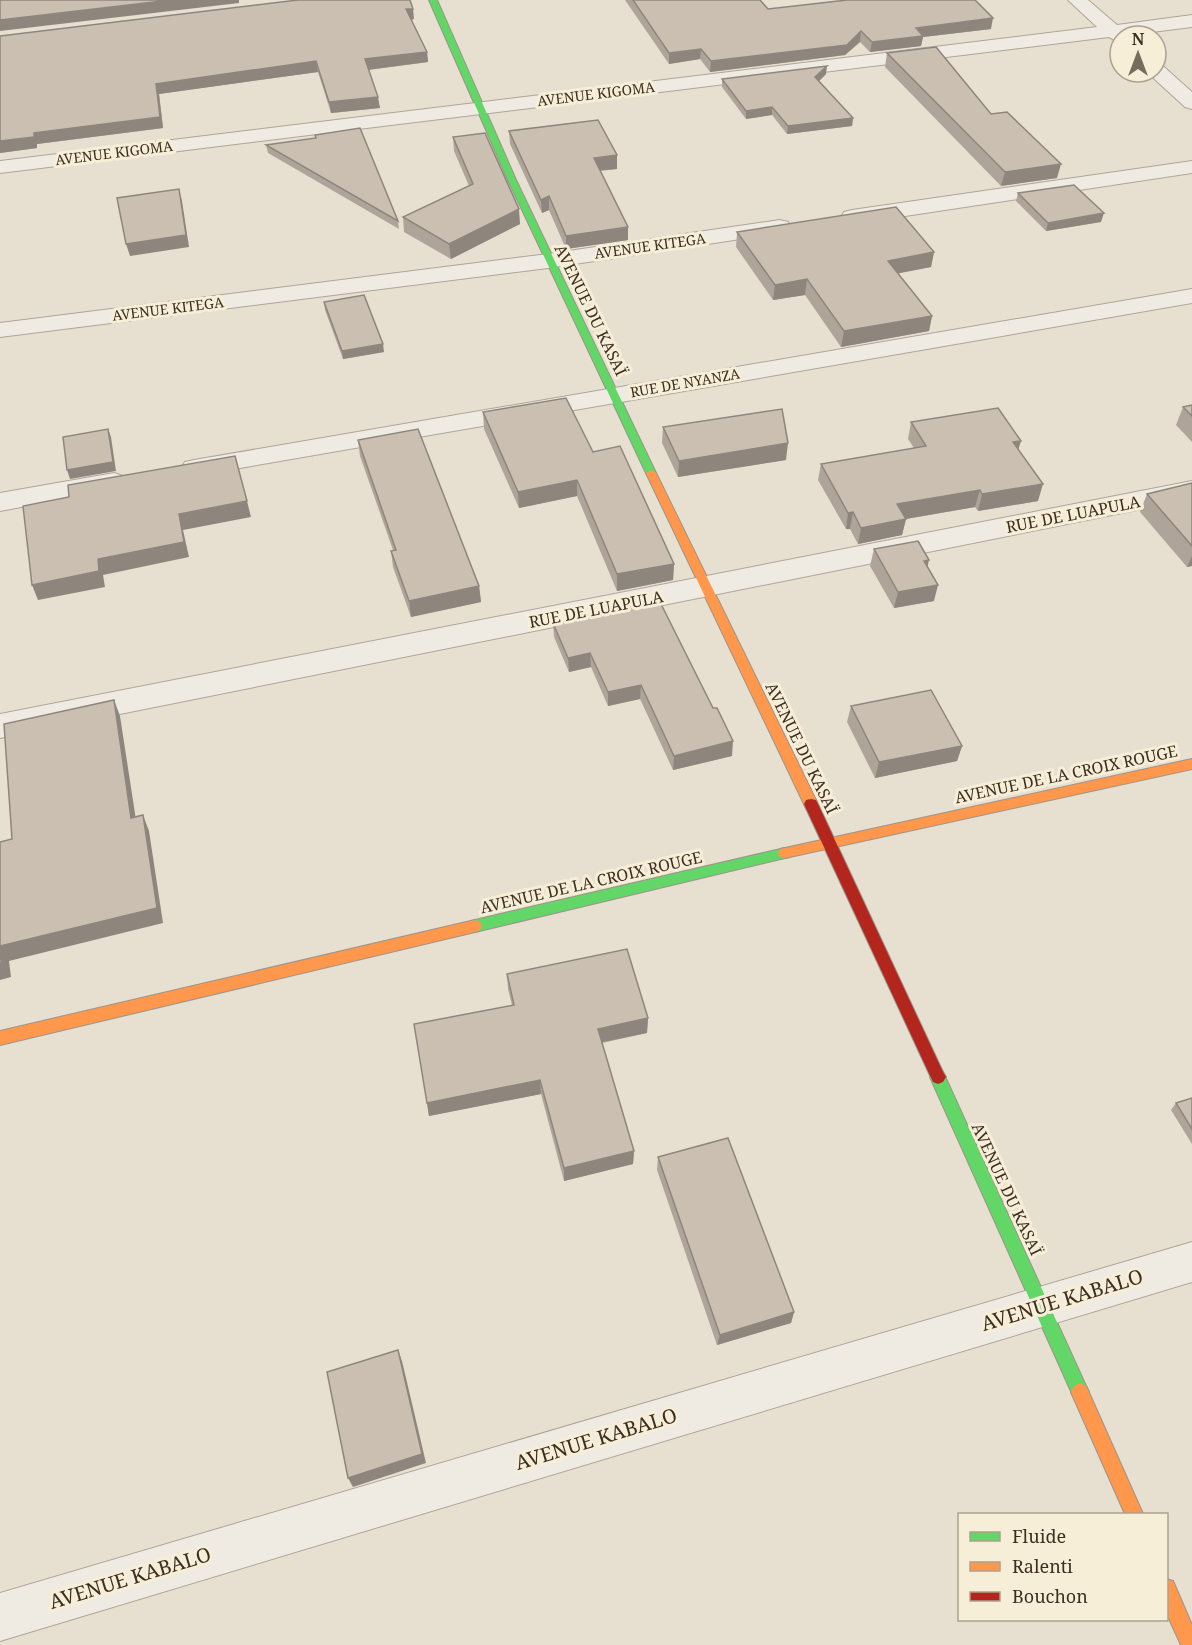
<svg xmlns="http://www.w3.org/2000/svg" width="1192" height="1645" font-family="'Noto Serif',serif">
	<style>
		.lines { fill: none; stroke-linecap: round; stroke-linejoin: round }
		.street-casing { stroke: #ada599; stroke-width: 2 }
		.fast-casing { stroke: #9c958a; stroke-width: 2 }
		.slow-casing { stroke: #9c958a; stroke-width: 2 }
		.jam-casing { stroke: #9c958a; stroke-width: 2 }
		.street { fill: #efebe3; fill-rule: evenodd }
		.fast { fill: #63d668; fill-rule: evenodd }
		.slow { fill: #ff974d; fill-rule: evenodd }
		.jam { fill: #b3261e; fill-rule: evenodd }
		.wall { fill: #afa499 }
		.shaded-wall { fill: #8e867d }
		.building { fill: #cbbfb2; stroke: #8e867d; stroke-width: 1.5 }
		.labels { text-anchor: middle; stroke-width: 6; stroke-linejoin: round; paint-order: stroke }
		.far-street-label { font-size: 14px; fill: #3d2e20; stroke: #f7eed8 }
		.street-label { font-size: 16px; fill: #3d2e20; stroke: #f7eed8 }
		.near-street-label { font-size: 20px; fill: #3d2e20; stroke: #f7eed8 }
	</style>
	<rect width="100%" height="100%" fill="#e7e0d1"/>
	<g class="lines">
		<defs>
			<g id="street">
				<polygon points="1068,0 1088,0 1117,25 1192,15 1192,27 1120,36 1120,43 1109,37 0,173 0,161 1097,27"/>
				<polygon points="1156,64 1163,66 1192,92 1192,109 1185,107 1149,74 1148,72 1156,72"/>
				<polygon points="1192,161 1192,173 852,224 844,222 841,217 844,212 852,210"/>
				<polygon points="780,220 788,222 791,227 788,232 548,268 0,337 0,323 548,254"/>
				<polygon points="1192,289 1192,303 194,476 185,474 181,468 185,462 194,460"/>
				<polygon points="114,473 123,476 127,482 123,488 0,511 0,493"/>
				<polygon points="1192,481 1192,499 0,738 0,714"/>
				<polygon points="1192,1242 1192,1282 0,1641 0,1593"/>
			</g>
			<g id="fast">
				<polygon points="429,0 437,0 516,180 656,473 655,475 651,476 646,473 508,180"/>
				<polygon points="785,848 790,849 792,853 790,857 785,858 475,932 470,930 468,926 470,922 475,920"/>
				<polygon points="938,1070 943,1072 1086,1386 1089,1392 1086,1398 1080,1401 1074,1398 930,1077 933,1072"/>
			</g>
			<g id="slow">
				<polygon points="651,470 656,473 818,804 816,808 806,808 804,804 646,473"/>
				<polygon points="1192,759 1192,769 785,858 780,857 778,853 780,849 785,848"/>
				<polygon points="475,920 480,922 482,926 480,930 475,932 0,1045 0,1031"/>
				<polygon points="1080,1383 1086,1386 1143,1514 1125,1514 1071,1392 1074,1386"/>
				<polygon points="1166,1579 1173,1581 1192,1625 1192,1645 1181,1645 1166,1612"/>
			</g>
			<polygon id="jam" points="811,799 816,800 818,804 943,1072 946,1077 943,1082 938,1084 933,1082 804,804 806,800"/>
		</defs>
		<use href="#street" class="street-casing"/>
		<use href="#fast" class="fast-casing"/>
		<use href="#slow" class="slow-casing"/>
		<use href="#jam" class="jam-casing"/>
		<use href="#street" class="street"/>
		<use href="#fast" class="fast"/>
		<use href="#slow" class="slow"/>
		<use href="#jam" class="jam"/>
	</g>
	<g class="wall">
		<polygon points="625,0 760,0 768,9 991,29 923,37 921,46 870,52 860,42 845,55 710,72 700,59 669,64"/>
		<polygon points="411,19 427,52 428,62 369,70 380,108 331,113 318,72 159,94 163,128 37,144 37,148 0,153 0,36 414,19"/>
		<polygon points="887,53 991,114 1057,178 1001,186 885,67"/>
		<polygon points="826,74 819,81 853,118 852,126 787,134 772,115 746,119 722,87 722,79"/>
		<polygon points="509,131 617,169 600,171 628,240 566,249 549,210 542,213 510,144"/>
		<polygon points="315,135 398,221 399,229 268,153 266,145 315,138"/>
		<polygon points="453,137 520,224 451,259 404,232 403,217 469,186 454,151"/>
		<polygon points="1018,193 1101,222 1046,231 1016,201"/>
		<polygon points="737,232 934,252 931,267 898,273 932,316 929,331 841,347 805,295 773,300 736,247"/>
		<polygon points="324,302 384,352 343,359 325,310"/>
		<polygon points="1192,405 1192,442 1176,425 1183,407"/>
		<polygon points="483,412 593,452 674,564 673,580 617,591 577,496 519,508 484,429"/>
		<polygon points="911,422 1018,449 1038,501 978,511 975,507 906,519 902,535 858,544 850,529 846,529 818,480 821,464 914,448 908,439"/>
		<polygon points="663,427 786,460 678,477 662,443"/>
		<polygon points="358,440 479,586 481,602 411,617 393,567 391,551 393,550 360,456"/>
		<polygon points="1192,483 1192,566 1187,567 1140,512 1147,494"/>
		<polygon points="874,549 934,601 894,608 870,566"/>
		<polygon points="659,600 732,756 673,770 640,699 608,706 591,667 569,672 554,637 553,623"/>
		<polygon points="851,706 962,746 957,761 875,778 847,722"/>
		<polygon points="507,974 648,1018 647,1033 602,1043 634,1151 633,1164 564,1181 541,1094 429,1116 427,1103 512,1005 508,989"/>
		<polygon points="1192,1098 1192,1144 1171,1110 1176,1103"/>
		<polygon points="658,1157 794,1312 791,1323 717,1345 657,1170"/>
	</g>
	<g class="shaded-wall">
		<polygon points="171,0 239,0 239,3 0,31 0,20"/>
		<polygon points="406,9 413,9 414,19 407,20"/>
		<polygon points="993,18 991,29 923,37 921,46 870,52 872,42 916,28"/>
		<polygon points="861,31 860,42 845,55 710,72 711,61"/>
		<polygon points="701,49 700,59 669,64 669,53"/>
		<polygon points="427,52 428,62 366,70 365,59"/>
		<polygon points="316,61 318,72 159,94 163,128 37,144 37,148 0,153 0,141 34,133 156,84"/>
		<polygon points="827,66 826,74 815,85 815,77"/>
		<polygon points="378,97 380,108 331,113 329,102"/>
		<polygon points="772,107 772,115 746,119 746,111"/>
		<polygon points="853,118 852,126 787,134 788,126"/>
		<polygon points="617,155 617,169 594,171 594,158"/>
		<polygon points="1061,164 1057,178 1001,186 1005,172"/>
		<polygon points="179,189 182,201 189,247 130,256 126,244"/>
		<polygon points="549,196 549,210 542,213 541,200"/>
		<polygon points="519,209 520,224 451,259 449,244"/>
		<polygon points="1104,213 1101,222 1046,231 1048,223"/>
		<polygon points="628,227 628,240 566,249 566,236"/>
		<polygon points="934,252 931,267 885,276 888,261"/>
		<polygon points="807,279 805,295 773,300 775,285"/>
		<polygon points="932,316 929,331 841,347 844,331"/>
		<polygon points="383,344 384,352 343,359 342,351"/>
		<polygon points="108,429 111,437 116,471 70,479 67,470"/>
		<polygon points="1021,441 1016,457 1013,442"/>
		<polygon points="788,443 786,460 678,477 679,461"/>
		<polygon points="577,480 577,496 519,508 518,492"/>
		<polygon points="1043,484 1038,501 978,511 982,494"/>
		<polygon points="980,490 975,507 894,521 897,504"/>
		<polygon points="247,501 251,517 183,530 189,557 103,575 105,587 38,600 32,585 98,559 179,514"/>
		<polygon points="853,512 850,529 846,529 848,513"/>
		<polygon points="906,519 902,535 858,544 861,528"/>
		<polygon points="1192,556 1192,566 1187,567"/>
		<polygon points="929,560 925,577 924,561"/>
		<polygon points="674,564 673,580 617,591 617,574"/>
		<polygon points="938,585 934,601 894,608 898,592"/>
		<polygon points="479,586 481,602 411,617 409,601"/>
		<polygon points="590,653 591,667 569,672 568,658"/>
		<polygon points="641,685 640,699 608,706 608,692"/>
		<polygon points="114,700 120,716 138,833 131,818"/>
		<polygon points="733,741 732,756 673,770 674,756"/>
		<polygon points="962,746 957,761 875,778 879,762"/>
		<polygon points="143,815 149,831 163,923 9,961 11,977 0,980 0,946"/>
		<polygon points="648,1018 647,1033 598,1043 598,1029"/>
		<polygon points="540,1080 541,1094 429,1116 427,1103"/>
		<polygon points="634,1151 633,1164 564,1181 564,1168"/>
		<polygon points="794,1312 791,1323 717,1345 720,1335"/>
		<polygon points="398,1350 402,1361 426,1463 353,1487 348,1478"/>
	</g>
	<g class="building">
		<polygon points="0,0 171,0 0,20"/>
		<polygon points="298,0 410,0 413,9 406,9 427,52 365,59 378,97 329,102 316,61 156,84 160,117 34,133 34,137 0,141 0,36"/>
		<polygon points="633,0 760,0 768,9 847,0 975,0 993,18 916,28 923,36 872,42 861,31 847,45 711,61 701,49 669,53"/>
		<polygon points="936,47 991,114 1007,112 1061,164 1005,172 887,53"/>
		<polygon points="827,66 815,77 853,118 788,126 772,107 746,111 722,79"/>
		<polygon points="598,120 617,155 594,158 628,227 566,236 549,196 541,200 509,131"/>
		<polygon points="360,128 398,221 266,145 316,138 315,135"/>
		<polygon points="485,133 519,209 449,244 403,217 473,184 453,137"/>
		<polygon points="1074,185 1104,213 1048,223 1018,193"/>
		<polygon points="179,189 186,235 126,244 117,198"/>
		<polygon points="896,207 934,252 888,261 932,316 844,331 807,279 775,285 737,232"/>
		<polygon points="364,295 383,344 342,351 324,302"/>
		<polygon points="566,398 593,452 620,446 674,564 617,574 577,480 518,492 483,412"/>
		<polygon points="1192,405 1192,416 1183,407"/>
		<polygon points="998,408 1021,441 1013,442 1043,484 982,494 980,490 897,504 906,519 861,528 853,512 848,513 821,464 926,446 911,422"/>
		<polygon points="782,409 788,443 679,461 663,427"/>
		<polygon points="108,429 113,462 67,470 63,437"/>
		<polygon points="418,429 479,586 409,601 391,551 396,550 358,440"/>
		<polygon points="235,456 247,501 179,514 184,542 98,559 99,571 32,585 23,506 69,497 68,485"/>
		<polygon points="1192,483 1192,546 1147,494"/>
		<polygon points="918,541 929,560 924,561 938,585 898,592 874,549"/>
		<polygon points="659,600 713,708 717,708 733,741 674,756 641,685 608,692 590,653 568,658 553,623"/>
		<polygon points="931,690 962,746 879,762 851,706"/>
		<polygon points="114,700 131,818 143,815 157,908 0,946 2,963 0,963 0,842 12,839 4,724"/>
		<polygon points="627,949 648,1018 598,1029 634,1151 564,1168 540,1080 427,1103 414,1024 514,1005 507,974"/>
		<polygon points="1192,1098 1192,1129 1176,1103"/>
		<polygon points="728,1138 794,1312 720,1335 658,1157"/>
		<polygon points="398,1350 422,1454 348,1478 327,1372"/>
	</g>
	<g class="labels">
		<g class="far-street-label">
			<text transform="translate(596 94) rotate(-7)" y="5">AVENUE KIGOMA</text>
			<text transform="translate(114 153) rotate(-7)" y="5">AVENUE KIGOMA</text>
			<text transform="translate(650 246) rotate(-8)" y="5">AVENUE KITEGA</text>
			<text transform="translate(168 309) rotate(-7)" y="5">AVENUE KITEGA</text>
			<text transform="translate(685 383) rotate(-10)" y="5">RUE DE NYANZA</text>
		</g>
		<g class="street-label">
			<text transform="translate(591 310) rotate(64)" y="6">AVENUE DU KASAÏ</text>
			<text transform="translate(1073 514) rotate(-11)" y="6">RUE DE LUAPULA</text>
			<text transform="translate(596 609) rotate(-11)" y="6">RUE DE LUAPULA</text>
			<text transform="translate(802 748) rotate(64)" y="6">AVENUE DU KASAÏ</text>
			<text transform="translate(1066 774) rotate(-12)" y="6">AVENUE DE LA CROIX ROUGE</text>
			<text transform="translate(591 882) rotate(-13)" y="6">AVENUE DE LA CROIX ROUGE</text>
			<text transform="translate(1007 1189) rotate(65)" y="6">AVENUE DU KASAÏ</text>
		</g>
		<g class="near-street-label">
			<text transform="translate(1062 1300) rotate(-17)" y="7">AVENUE KABALO</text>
			<text transform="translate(596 1439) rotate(-17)" y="7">AVENUE KABALO</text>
			<text transform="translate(130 1578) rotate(-17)" y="7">AVENUE KABALO</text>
		</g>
	</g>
	<rect x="958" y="1513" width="210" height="108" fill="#f7eed8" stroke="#ada18e" stroke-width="1.5"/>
	<rect x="970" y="1532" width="30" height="9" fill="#63d668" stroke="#ada18e" stroke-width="1.5"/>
	<text x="1012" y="1543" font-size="18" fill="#3d2e20">Fluide</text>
	<rect x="970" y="1562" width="30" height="9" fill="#ff974d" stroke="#ada18e" stroke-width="1.5"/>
	<text x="1012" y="1573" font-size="18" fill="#3d2e20">Ralenti</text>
	<rect x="970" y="1592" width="30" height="9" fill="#b3261e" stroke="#ada18e" stroke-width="1.5"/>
	<text x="1012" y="1603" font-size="18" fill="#3d2e20">Bouchon</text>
	<g transform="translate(1138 54)"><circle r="28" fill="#f7eed8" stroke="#ada18e" stroke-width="1.5"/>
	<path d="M0-4.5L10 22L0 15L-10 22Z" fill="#786c5e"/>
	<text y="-9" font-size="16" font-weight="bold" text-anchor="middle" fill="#3d2e20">N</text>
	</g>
</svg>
